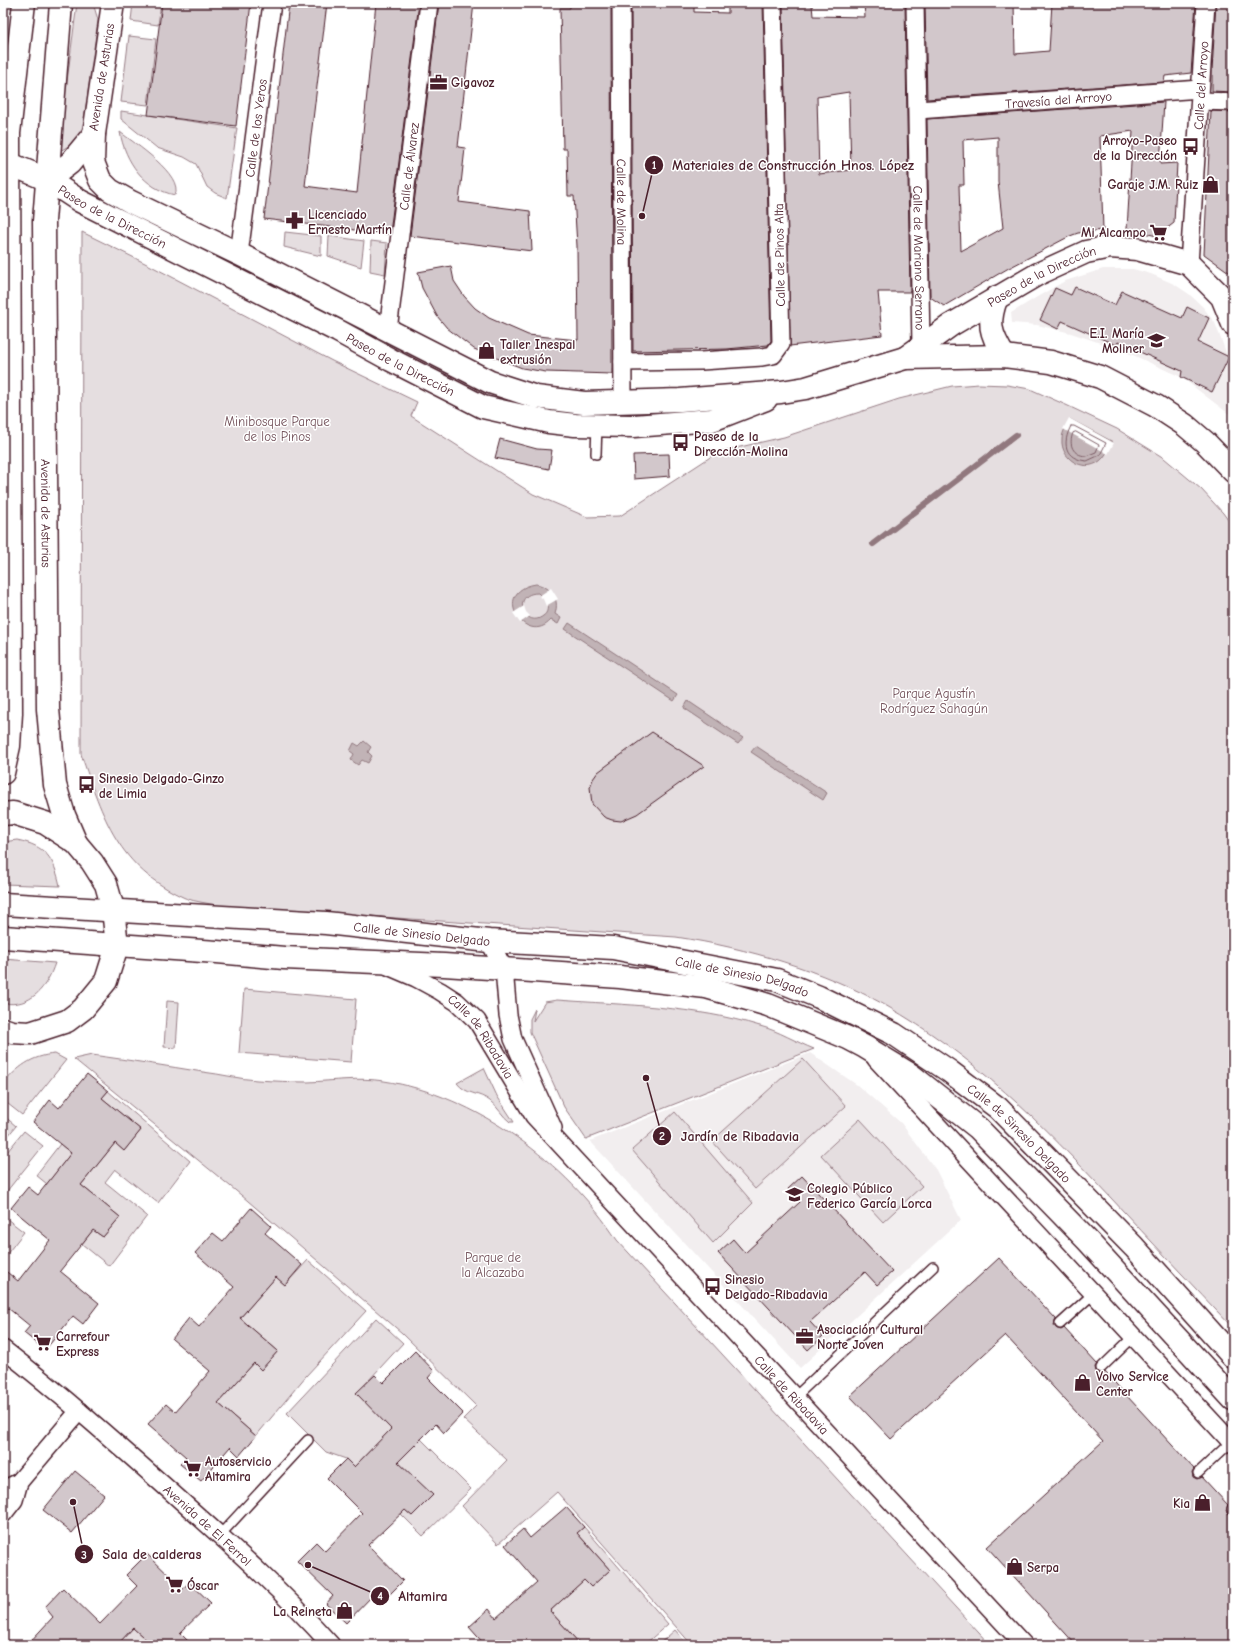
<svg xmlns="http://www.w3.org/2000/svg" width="1236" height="1648" font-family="'Comic Neue',sans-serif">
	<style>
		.built { fill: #f2eeef }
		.green { fill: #e5dee0; stroke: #987e86 }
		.water { fill: #c1b3b6; stroke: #91787e; fill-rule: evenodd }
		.pier { fill: #fff }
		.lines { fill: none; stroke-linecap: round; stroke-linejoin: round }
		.shore { stroke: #7a5a63; stroke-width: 1 }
		.stream { stroke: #91787e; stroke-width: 6 }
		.building { fill: #d2c7cb; stroke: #4a1f2b; fill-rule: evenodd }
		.lane-casing { stroke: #4a1f2b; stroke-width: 12 }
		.street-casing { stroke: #4a1f2b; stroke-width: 20 }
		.secondary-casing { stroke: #4a1f2b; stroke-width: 25 }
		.primary-casing { stroke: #4a1f2b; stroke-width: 25 }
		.lane { stroke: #fff; stroke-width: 9 }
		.street { stroke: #fff; stroke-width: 17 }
		.secondary { stroke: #fff; stroke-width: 22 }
		.primary { stroke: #fff; stroke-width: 22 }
		.labels { text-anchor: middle; stroke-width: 3; stroke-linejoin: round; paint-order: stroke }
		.street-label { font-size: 13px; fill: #4a1f2b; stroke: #fff }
		.poi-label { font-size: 13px; font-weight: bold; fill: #4a1f2b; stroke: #fff; text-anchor: start }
		.park-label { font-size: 13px; fill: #714f58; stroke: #fff }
		.leader { fill: none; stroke: #4a1f2b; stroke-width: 1.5 }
		.callout-dot { fill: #4a1f2b; stroke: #fff; stroke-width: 1.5 }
		.mark-label { font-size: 12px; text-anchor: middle; font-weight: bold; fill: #fff }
		.callout-label { font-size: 14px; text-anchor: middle; font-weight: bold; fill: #4a1f2b; stroke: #fff; stroke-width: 3; stroke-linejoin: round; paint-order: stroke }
	</style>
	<rect width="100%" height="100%" fill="#fff"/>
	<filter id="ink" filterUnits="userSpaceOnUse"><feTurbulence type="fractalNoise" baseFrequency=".025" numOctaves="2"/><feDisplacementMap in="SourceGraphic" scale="8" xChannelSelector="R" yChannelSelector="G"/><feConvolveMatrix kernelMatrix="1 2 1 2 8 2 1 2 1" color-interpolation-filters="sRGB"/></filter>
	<g filter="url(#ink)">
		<g class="built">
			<polygon points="1103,269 1133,269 1151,274 1174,284 1189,294 1203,307 1215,323 1233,371 1233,417 1181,377 1124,351 1071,333 1037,325 1012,323 1011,313 1037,297 1065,281"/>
			<polygon points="810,1053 857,1085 901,1123 936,1170 961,1220 800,1368 590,1141"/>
		</g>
		<g class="green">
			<polygon points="3,3 9,3 3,43"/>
			<polygon points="77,3 93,3 98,20 83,126 76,142 58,152"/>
			<polygon points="133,3 161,3 158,25 131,21"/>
			<polygon points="129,36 156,39 148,105 121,102"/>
			<polygon points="121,111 237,128 227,198 215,193 207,187 196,164 184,157 157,148 121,119"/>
			<path d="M120,132C134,143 184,175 175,195C144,189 125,161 120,132Z"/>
			<path d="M82,232L153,267L332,361L417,402L411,416L533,494L587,517L620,516L718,452L784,437L899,399L952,386L979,384L1007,385L1030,389L1066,405L1117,429L1164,458L1201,489L1223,513L1233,527V1328C1192,1285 1151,1241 1111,1198C1042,1124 974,1055 885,1005C822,970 748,948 676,937L220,906C209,903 195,902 185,898C118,868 103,818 81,754Z"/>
			<polygon points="285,232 321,236 321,256 284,247"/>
			<polygon points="329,236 364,241 361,267 328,256"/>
			<polygon points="371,241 387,243 385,274 370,271"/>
			<path d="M17,840C46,846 54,858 60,886L3,884V842Z"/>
			<path d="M3,959L55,963C47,987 31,1008 3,1003Z"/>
			<polygon points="244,989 356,999 351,1062 239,1053"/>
			<path d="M557,1000C626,1005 694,1006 760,1026C779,1031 796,1042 814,1049L586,1139L564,1107L530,1032V1019L535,1009L533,1021L545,1002Z"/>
			<polygon points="167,1001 179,1002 176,1048 164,1047"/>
			<path d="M55,1054L66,1060L22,1115L3,1100V1084C18,1067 31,1056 55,1054Z"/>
			<path d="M92,1055C129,1060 166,1066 203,1072C221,1074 239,1079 257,1080C274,1081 291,1082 308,1082C334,1081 358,1077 384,1081C476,1095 567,1163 617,1240L990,1645H692L557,1492L498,1544L462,1506L507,1460L463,1419L476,1406L402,1333L241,1195L74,1059Z"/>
			<polygon points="803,1059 846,1106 755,1189 712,1141"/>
			<path d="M484,1068L497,1096L514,1122H510C502,1116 498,1107 490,1101C479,1092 466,1095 457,1083Z"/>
			<polygon points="108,1091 190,1161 158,1203 115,1169 105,1182 147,1216 109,1266 82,1244 93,1230 103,1237 120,1217 81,1185 115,1143 124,1151 141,1130 102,1098"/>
			<polygon points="675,1112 753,1203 713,1243 632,1150"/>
			<polygon points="3,1115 16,1126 3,1142"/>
			<polygon points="860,1119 922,1186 883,1222 821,1155"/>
			<polygon points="24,1131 43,1146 3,1196 3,1157"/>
			<polygon points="60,1144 71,1153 47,1184 36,1175"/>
			<polygon points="3,1216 24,1232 3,1259"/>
			<polygon points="308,1260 366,1311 306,1376 256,1436 218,1403 254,1363 261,1370 278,1351 240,1318 276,1277 285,1285"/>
			<polygon points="376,1318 403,1343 357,1393 391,1429 354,1467 346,1459 326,1452 287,1413"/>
			<polygon points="421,1439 471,1489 423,1536 401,1514 405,1510 412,1516 432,1495 398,1462"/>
			<polygon points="584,1527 668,1624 644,1645 581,1645 550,1611 584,1580 591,1587 610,1570 577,1533"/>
			<polygon points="133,1628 152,1645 117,1645"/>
			<polygon points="675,1630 688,1645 658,1645"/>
		</g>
		<g class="water">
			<path d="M1070,419L1113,442C1110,447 1107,453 1103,458C1088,475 1060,461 1062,439C1062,432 1067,425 1070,419Z"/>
			<path d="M536,584C551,587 560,598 555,614L561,618L558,624L551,620C526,648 489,591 536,584ZM538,593L547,602C548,607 548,613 543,616C525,630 510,593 538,593Z"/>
			<polygon points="569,623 678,695 674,701 565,629"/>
			<polygon points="688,701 743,738 738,744 684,708"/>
			<polygon points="364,741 371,747 368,752 372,756 368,763 362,760 358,765 351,760 354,754 350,751 354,743 359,746"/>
			<polygon points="756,746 827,793 823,800 751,752"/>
		</g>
		<g class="pier">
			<polygon points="1069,418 1114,443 1108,454 1063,429"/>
			<polygon points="551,588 558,599 546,606 543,599 539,596"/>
			<polygon points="524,606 526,612 530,616 520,623 513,613"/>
		</g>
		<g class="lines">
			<g class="shore">
				<path d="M1071,426H1074L1106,443L1100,455L1087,461C1064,459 1062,443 1071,426Z"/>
				<path d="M1076,432L1099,445L1096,452L1086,456C1073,455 1068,445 1073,433Z"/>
			</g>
			<polyline class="stream" points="873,544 1016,435"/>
		</g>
		<g class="building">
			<polygon points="162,3 251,3 236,126 148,115"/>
			<polygon points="289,3 327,3 305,186 357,193 376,3 419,3 390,233 388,234 264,219"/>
			<polygon points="439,3 474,3 458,147 465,148 459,202 530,211 532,251 410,236"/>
			<polygon points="570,3 611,3 612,374 546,372 522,368 474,349 447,328 437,316 422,288 418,272 451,266 454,281 464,296 475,308 489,318 528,335 578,340 577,246 574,196 568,196 567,149 563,149 560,8 570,8"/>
			<polygon points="631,3 694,3 694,12 728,13 728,3 763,3 771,341 768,345 727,349 633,351"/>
			<path d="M783,3L812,5L813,16L865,17L864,3H905L910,292H878L882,335L790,346ZM849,92L851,170L819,174L817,97Z"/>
			<polygon points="925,3 1014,3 1015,54 1049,51 1052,3 1196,3 1191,73 1165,76 1164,82 927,99"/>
			<polygon points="1216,3 1233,3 1233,92 1212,91 1212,71"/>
			<path d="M1164,102L1160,164L1177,163L1174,223L1157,236L1127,229L1133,131L1100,136L1103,230L1078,233L1070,236L1007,269L944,306L930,297L927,119ZM998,137V182L1003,228L961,251L959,185H964L963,140Z"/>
			<polygon points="1211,111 1233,112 1233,275 1204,254"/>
			<polygon points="1075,287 1115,305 1122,291 1182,318 1187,307 1209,318 1198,342 1229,357 1212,392 1181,377 1182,371 1118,342 1116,345 1062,321 1058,329 1040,320 1055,288 1071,295"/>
			<polygon points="500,439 537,449 552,450 549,469 495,458"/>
			<polygon points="669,454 670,476 634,479 633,455"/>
			<polygon points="652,732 704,766 637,814 621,821 612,820 604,817 592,804 590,787 593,779 598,772"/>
			<polygon points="87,1074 108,1091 102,1098 141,1130 124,1151 115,1143 81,1185 120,1217 103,1237 93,1230 60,1271 99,1303 83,1324 73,1316 45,1350 24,1333 30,1326 3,1304 3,1269 18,1281 50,1240 11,1208 28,1187 38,1195 71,1153 33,1122 50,1100 59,1108"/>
			<polygon points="802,1176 892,1272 877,1285 865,1272 810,1322 823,1336 808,1350 718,1253 733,1239 745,1253 800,1202 788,1189"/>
			<polygon points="251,1208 271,1226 265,1233 302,1265 285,1285 276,1277 240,1318 278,1351 261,1370 254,1363 218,1403 256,1436 239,1456 230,1447 201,1481 180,1464 186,1457 148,1424 166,1404 175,1412 210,1371 172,1339 189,1318 199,1327 234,1287 195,1253 213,1233 223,1241"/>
			<polygon points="999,1258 1056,1319 1054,1325 1056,1328 1061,1330 1064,1328 1097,1364 1095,1367 1096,1372 1100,1374 1105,1372 1194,1469 1192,1472 1193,1477 1197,1479 1202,1477 1228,1505 1226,1511 1233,1515 1233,1645 1076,1645 987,1547 1103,1441 1005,1335 891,1439 850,1396"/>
			<polygon points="415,1351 434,1371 428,1378 463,1413 444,1433 436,1424 398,1462 433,1495 412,1516 405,1510 368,1545 403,1581 383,1601 375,1593 346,1623 326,1604 333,1596 297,1561 316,1542 325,1551 362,1513 327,1478 346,1459 354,1467 391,1429 356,1393 375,1375 383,1383"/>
			<polygon points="75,1471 104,1495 72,1533 43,1510"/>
			<polygon points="566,1507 584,1527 577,1533 610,1570 591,1587 584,1580 550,1611 581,1645 485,1645 469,1627 489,1609 496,1618 537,1582 505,1545 523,1529 530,1538"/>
			<polygon points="147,1554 183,1589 189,1582 211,1603 180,1633 192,1645 152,1645 133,1628 117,1645 27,1645 53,1617 45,1607 63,1588 100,1624 137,1586 126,1575"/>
		</g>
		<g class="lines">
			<defs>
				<g id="lane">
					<polyline points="596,454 597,425"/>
					<polyline points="1060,1324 1093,1294"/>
					<polyline points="1101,1368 1133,1337"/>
					<polyline points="795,1397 933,1267"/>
					<polyline points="1198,1473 1231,1442"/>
					<polyline points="1232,1509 1233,1508"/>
					<polyline points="220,1535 308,1440"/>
				</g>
				<g id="street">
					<path id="s1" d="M621,3L623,402"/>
					<path id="s2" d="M915,3L921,346"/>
					<polyline points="1200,101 1233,102"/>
					<path id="s3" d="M918,110L1200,89"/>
					<path id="s4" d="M239,254L272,3"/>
					<path id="s5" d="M1189,264L1206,3"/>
					<path id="s6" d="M388,330L429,3"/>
					<polyline points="623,362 701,361 762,357 773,355 781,344 773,3"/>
					<polyline points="489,941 504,969 508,1015 513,1039 553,1128"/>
					<path id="s7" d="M388,966L416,978L440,991L457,1002L477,1021L534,1116L1024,1645"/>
					<polyline points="876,1059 1233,1444"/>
					<path id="s8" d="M3,1349C61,1394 115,1442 169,1490C225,1540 281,1589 331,1645"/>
					<polyline points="3,1490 19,1482 79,1411"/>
					<polyline points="3,1514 14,1500 19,1482"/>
				</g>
				<g id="secondary">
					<path id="s9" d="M61,3L44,221L48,709L55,785L64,815L76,843"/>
					<polyline points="113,3 94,134 93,162 100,180 110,190 131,202 239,254 490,382 536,397 584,403 680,400 781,392 806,388 905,358 1004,356 1051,362 1100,377 1156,406 1185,425 1205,442 1233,471"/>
					<path id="s10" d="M3,161L48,180L80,201L338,331L391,360L483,407L549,422L575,425L634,426L712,420L766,399"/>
					<polyline points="48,180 70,163 94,134"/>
					<path d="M997,297C987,323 990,333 1004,356"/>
					<path id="s11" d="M905,358L951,325L1038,274L1086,252L1110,247L1137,249L1189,264L1222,297L1233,324"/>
					<polyline points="3,773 9,746 11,713 9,133 24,3"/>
					<polyline points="3,814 13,813 45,823 76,843 92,862 106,884 113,909 117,946 106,981 83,1009 67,1021 30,1033 12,1032 3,1029"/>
				</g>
				<g id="primary">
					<path id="s12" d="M3,904L326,923L489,941L613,948L777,980L819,997L894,1034L949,1071L998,1108L1134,1247L1233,1357"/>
					<polyline points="3,937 217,952 284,958 444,965 620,977 706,987 768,1005 848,1038 865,1047 911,1075 978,1128 1087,1240 1233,1399"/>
				</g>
			</defs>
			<use href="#lane" class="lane-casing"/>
			<use href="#street" class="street-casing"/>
			<use href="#secondary" class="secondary-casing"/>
			<use href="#primary" class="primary-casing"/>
			<use href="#lane" class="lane"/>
			<use href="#street" class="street"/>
			<use href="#secondary" class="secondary"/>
			<use href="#primary" class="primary"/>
		</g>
	</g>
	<defs>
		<symbol id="office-bare" viewBox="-9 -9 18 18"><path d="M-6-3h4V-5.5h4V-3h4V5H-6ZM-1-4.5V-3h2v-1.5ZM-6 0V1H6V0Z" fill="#4a1f2b" stroke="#fff" stroke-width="2.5" paint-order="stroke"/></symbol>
		<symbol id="bus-bare" viewBox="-9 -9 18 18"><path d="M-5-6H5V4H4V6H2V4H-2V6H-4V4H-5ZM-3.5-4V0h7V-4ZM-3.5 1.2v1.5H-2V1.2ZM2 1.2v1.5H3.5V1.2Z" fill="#4a1f2b" stroke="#fff" stroke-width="2.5" paint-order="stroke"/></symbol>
		<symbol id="shop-bare" viewBox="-9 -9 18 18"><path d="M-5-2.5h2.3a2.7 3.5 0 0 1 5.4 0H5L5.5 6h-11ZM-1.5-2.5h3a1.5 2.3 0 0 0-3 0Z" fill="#4a1f2b" stroke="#fff" stroke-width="2.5" paint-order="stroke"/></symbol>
		<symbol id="pharmacy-bare" viewBox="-9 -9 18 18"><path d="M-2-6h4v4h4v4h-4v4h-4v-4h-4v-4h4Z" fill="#4a1f2b" stroke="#fff" stroke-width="2.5" paint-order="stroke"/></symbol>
		<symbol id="supermarket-bare" viewBox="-9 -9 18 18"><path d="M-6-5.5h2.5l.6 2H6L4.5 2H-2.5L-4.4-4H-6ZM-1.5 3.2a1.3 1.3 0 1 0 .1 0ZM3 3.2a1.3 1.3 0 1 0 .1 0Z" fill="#4a1f2b" stroke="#fff" stroke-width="2.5" paint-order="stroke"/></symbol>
		<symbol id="school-bare" viewBox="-9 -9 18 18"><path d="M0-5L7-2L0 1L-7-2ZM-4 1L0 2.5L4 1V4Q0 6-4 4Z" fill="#4a1f2b" stroke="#fff" stroke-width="2.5" paint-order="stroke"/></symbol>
	</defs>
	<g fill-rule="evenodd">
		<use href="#office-bare" x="426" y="70" width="25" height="25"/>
		<use href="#bus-bare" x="1178" y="134" width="25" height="25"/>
		<use href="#shop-bare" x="1198" y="172" width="25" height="25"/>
		<use href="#pharmacy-bare" x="282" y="208" width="25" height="25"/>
		<use href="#supermarket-bare" x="1146" y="220" width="25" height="25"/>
		<use href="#school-bare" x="1144" y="328" width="25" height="25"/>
		<use href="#shop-bare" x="474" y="338" width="25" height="25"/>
		<use href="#bus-bare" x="668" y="430" width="25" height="25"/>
		<use href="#bus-bare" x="74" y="772" width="25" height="25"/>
		<use href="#school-bare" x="782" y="1182" width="25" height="25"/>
		<use href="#bus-bare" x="700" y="1274" width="25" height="25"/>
		<use href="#office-bare" x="792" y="1324" width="25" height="25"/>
		<use href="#supermarket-bare" x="30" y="1330" width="25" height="25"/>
		<use href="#shop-bare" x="1070" y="1370" width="25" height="25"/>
		<use href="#supermarket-bare" x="180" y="1456" width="25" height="25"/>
		<use href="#shop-bare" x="1190" y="1490" width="25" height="25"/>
		<use href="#shop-bare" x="1002" y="1554" width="25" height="25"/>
		<use href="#supermarket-bare" x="162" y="1572" width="25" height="25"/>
		<use href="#shop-bare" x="332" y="1598" width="25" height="25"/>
	</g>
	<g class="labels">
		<g class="street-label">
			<text transform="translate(101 77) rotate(-81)" y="5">Avenida de Asturias</text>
			<text dy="5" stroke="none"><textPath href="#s5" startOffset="179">Calle del Arroyo</textPath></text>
			<text dy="5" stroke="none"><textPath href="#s3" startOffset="141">Travesía del Arroyo</textPath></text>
			<text dy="5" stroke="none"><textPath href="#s4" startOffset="127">Calle de los Yeros</textPath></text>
			<text dy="5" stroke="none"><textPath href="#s6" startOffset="165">Calle de Álvarez</textPath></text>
			<text dy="5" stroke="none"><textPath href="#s1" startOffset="199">Calle de Molina</textPath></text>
			<text dy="5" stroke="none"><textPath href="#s10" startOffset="123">Paseo de la Dirección</textPath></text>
			<text transform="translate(779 255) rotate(-91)" y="5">Calle de Pinos Alta</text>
			<text dy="5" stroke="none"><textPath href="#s2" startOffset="255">Calle de Mariano Serrano</textPath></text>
			<text dy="5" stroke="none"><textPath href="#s11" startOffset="160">Paseo de la Dirección</textPath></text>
			<text dy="5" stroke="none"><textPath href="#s10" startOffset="447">Paseo de la Dirección</textPath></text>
			<text dy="5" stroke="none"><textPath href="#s9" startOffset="511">Avenida de Asturias</textPath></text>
			<text dy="5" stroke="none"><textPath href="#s12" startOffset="420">Calle de Sinesio Delgado</textPath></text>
			<text dy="5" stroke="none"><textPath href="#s12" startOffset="744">Calle de Sinesio Delgado</textPath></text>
			<text dy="5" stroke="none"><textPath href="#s7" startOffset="120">Calle de Ribadavia</textPath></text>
			<text dy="5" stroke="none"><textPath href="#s12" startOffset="1068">Calle de Sinesio Delgado</textPath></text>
			<text dy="5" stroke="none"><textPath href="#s7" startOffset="596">Calle de Ribadavia</textPath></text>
			<text dy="5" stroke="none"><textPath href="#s8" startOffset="270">Avenida de El Ferrol</textPath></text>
		</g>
		<g class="poi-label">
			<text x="451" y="87">Gigavoz</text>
			<text x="1177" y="145" text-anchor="end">Arroyo-Paseo<tspan x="1177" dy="15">de la Dirección</tspan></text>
			<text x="1198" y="189" text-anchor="end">Garaje J.M. Ruiz</text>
			<text x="308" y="219">Licenciado<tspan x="308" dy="15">Ernesto Martín</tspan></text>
			<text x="1146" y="237" text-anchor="end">Mi Alcampo</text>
			<text x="1144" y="338" text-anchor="end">E.I. María<tspan x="1144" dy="15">Moliner</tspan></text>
			<text x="500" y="349">Taller Inespal<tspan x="500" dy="15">extrusión</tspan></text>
			<text x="694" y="441">Paseo de la<tspan x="694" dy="15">Dirección-Molina</tspan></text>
			<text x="99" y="783">Sinesio Delgado-Ginzo<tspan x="99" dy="15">de Limia</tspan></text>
			<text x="807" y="1193">Colegio Público<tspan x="807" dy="15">Federico García Lorca</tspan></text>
			<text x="725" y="1284">Sinesio<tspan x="725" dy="15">Delgado-Ribadavia</tspan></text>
			<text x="817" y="1334">Asociación Cultural<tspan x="817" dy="15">Norte Joven</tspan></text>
			<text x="56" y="1341">Carrefour<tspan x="56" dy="15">Express</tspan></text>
			<text x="1096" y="1381">Volvo Service<tspan x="1096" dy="15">Center</tspan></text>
			<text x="205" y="1466">Autoservicio<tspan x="205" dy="15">Altamira</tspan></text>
			<text x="1190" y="1508" text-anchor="end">Kia</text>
			<text x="1027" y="1572">Serpa</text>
			<text x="187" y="1590">Óscar</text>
			<text x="332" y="1616" text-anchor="end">La Reineta</text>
		</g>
		<g class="park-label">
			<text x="277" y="426">Minibosque Parque<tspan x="277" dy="15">de los Pinos</tspan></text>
			<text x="934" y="698">Parque Agustín<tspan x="934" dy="15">Rodríguez Sahagún</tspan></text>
			<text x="493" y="1262">Parque de<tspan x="493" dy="15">la Alcazaba</tspan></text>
		</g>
	</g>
	<path class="leader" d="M642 216L654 165M646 1078L662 1136M73 1502L84 1554M308 1565L380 1596"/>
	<g class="callout-dot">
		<circle cx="642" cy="216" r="4"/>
		<circle cx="646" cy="1078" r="4"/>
		<circle cx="73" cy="1502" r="4"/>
		<circle cx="308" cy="1565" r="4"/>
		<circle cx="654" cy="165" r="10"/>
		<circle cx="662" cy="1136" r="10"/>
		<circle cx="84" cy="1554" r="10"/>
		<circle cx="380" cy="1596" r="10"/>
	</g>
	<g class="mark-label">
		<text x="654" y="169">1</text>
		<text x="662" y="1140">2</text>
		<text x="84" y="1559">3</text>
		<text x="380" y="1600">4</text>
	</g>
	<g class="callout-label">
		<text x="793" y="170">Materiales de Construcción Hnos. López</text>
		<text x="740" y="1141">Jardín de Ribadavia</text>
		<text x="152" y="1559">Sala de calderas</text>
		<text x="423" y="1601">Altamira</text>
	</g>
	<rect width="1236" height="1648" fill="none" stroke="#fff" stroke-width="16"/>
	<rect x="8" y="8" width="1220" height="1632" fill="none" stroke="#4a1f2b" stroke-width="1.5" filter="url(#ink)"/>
</svg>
